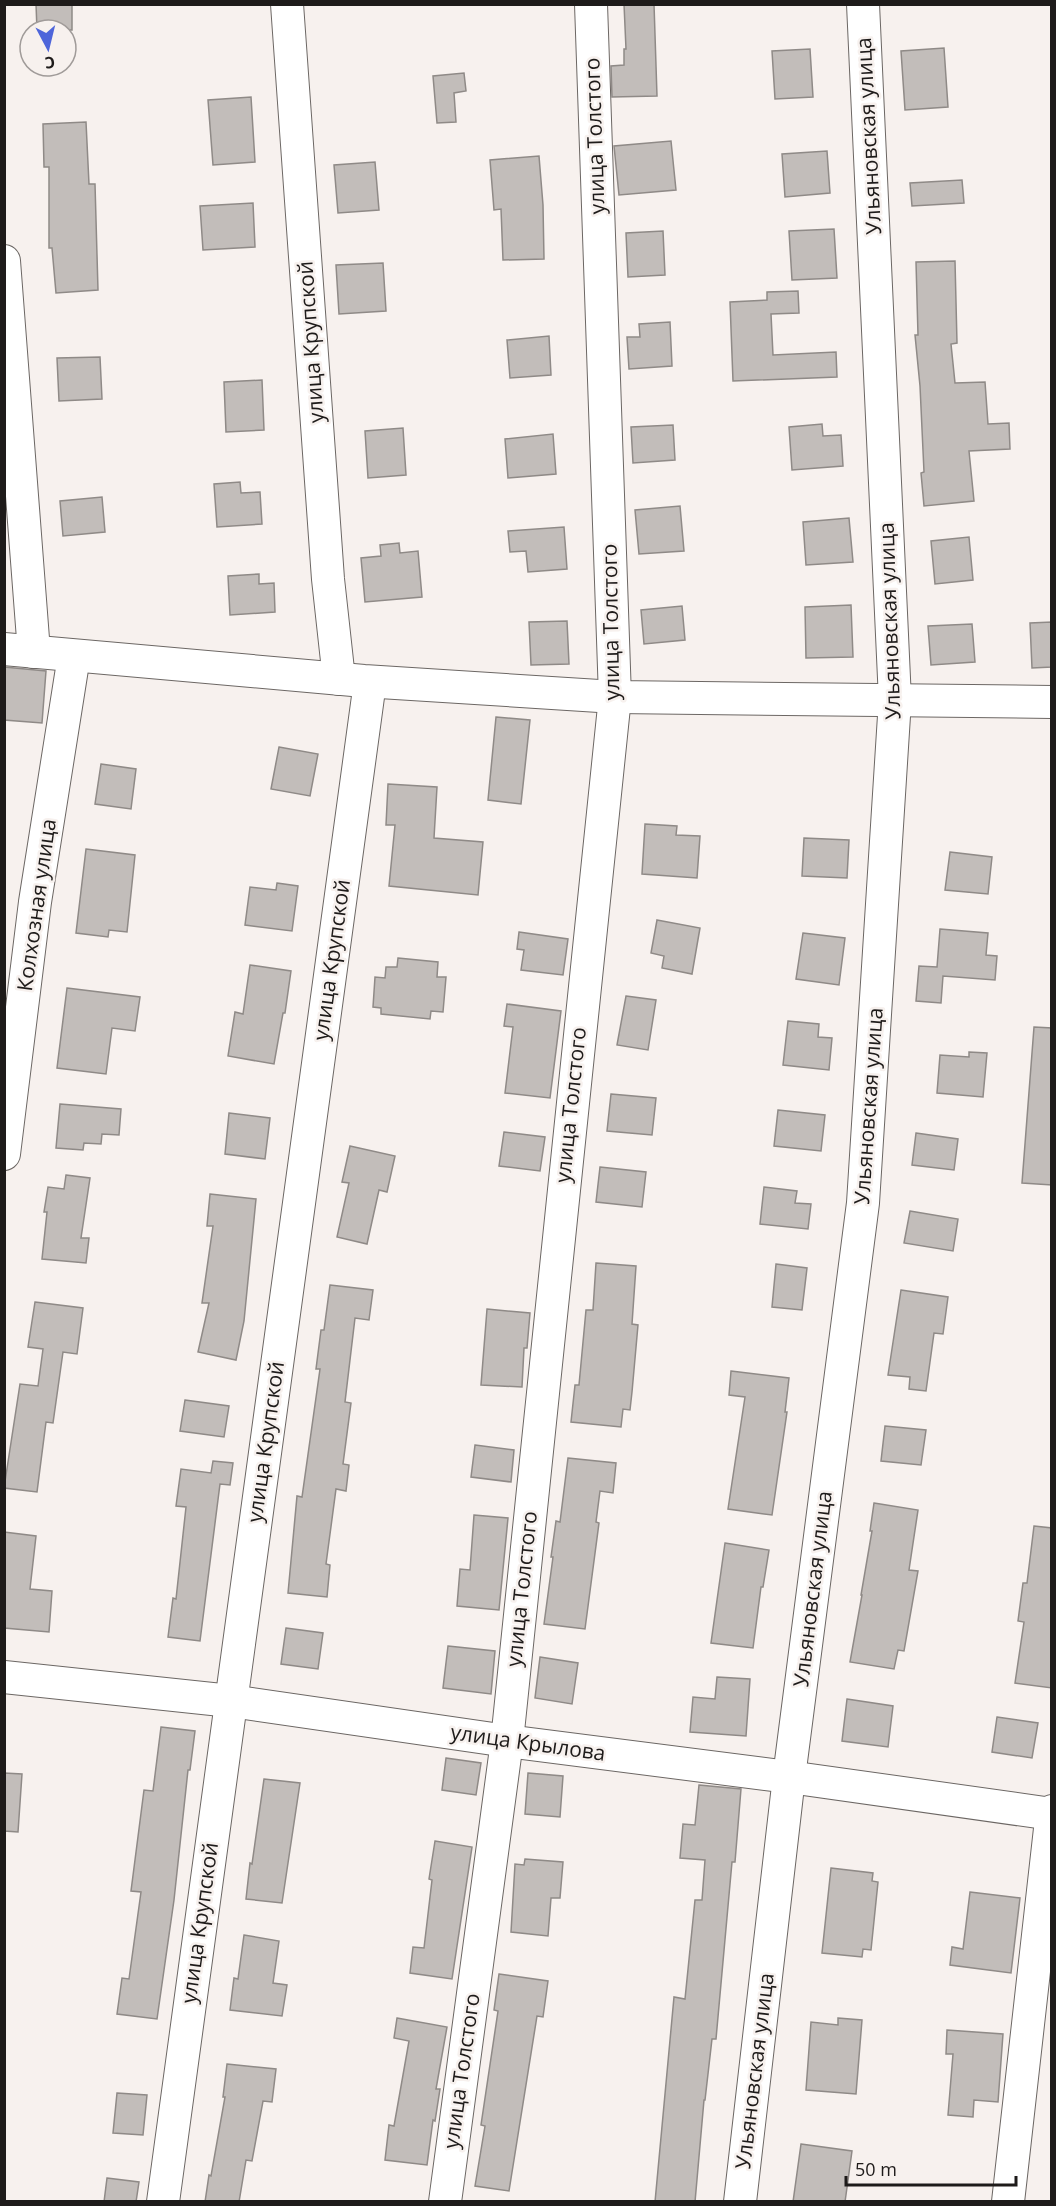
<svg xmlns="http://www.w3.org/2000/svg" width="1056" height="2206" font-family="'Open Sans',sans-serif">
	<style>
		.building { fill: #c2bdba; stroke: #8f8a87; stroke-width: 1.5 }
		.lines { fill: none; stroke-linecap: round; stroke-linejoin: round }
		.minor-casing { stroke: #6c6764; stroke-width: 34 }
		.minor { stroke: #fff; stroke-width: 32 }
		.labels { text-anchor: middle; stroke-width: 5; stroke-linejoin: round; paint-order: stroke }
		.street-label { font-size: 21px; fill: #1e1b1a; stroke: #f7f1ee }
	</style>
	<rect width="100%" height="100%" fill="#f7f1ee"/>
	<g class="building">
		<polygon points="36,4 72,4 72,30 37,30"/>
		<polygon points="624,4 654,4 657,96 612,97 611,66 624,65 624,49 626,49"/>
		<polygon points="944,48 948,107 905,110 901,51"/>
		<polygon points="810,49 813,97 775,99 772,51"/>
		<polygon points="464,73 466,91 454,93 456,122 437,123 433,76"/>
		<polygon points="251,97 255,162 213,165 208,100"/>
		<polygon points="86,122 89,184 95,184 98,290 56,293 52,248 49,248 49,167 44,167 43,124"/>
		<polygon points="671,141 676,190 619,195 614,146"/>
		<polygon points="827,151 830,193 785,197 782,154"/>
		<polygon points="539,156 543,205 544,259 503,260 501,209 494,210 490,160"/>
		<polygon points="375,162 379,210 338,213 334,165"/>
		<polygon points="962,180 964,203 912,206 910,183"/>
		<polygon points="253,203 255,247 203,250 200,206"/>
		<polygon points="834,229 837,278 792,280 789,231"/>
		<polygon points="663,231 665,275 628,277 626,233"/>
		<polygon points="955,261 957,343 951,344 955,383 985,382 988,424 1009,423 1010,449 969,451 974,501 924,506 921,473 924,472 920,386 915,335 918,335 916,262"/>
		<polygon points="383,263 386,311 339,314 336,265"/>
		<polygon points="798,291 799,313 771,314 773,355 836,352 837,377 733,381 730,302 767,300 767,292"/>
		<polygon points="670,322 672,366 629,369 627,337 640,337 639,324"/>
		<polygon points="549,336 551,375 510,378 507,340"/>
		<polygon points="100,357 102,399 59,401 57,358"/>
		<polygon points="262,380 264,430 226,432 224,382"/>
		<polygon points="822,424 823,436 841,435 843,466 792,470 789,427"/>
		<polygon points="673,425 675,460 633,463 631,427"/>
		<polygon points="403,428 406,475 368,478 365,431"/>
		<polygon points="553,434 556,474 508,478 505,439"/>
		<polygon points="240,482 241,493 260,492 262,524 217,527 214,484"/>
		<polygon points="102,497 105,532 63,536 60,501"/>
		<polygon points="680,506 684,551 639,554 635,510"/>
		<polygon points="849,518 853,562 806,565 803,522"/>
		<polygon points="564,527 567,569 528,572 526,551 510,552 508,531"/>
		<polygon points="969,537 973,580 935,584 931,541"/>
		<polygon points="399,543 400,553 418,551 422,597 365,602 361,558 381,556 380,545"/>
		<polygon points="259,574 259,584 274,583 275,612 230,615 228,576"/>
		<polygon points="851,605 853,657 806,658 805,607"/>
		<polygon points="682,606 685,640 644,644 641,610"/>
		<polygon points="567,621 569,664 531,665 529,622"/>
		<polygon points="1052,622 1052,667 1032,668 1030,623"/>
		<polygon points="972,624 975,662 931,665 928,626"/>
		<polygon points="4,667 46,671 42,723 4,720"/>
		<polygon points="496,717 530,720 521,804 488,800"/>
		<polygon points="279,747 318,754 310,796 271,789"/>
		<polygon points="101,764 136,769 131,809 95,804"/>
		<polygon points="388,784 437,787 434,838 483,842 478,895 389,886 395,825 386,825"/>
		<polygon points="645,824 677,826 676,835 700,836 697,878 642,874"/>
		<polygon points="804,838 849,840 847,878 802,876"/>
		<polygon points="86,849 135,855 127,932 109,930 108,937 76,933"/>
		<polygon points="950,852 992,857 988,894 945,890"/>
		<polygon points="277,883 298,886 292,931 245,925 250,887 276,890"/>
		<polygon points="657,920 700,928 692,974 662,968 664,956 651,953"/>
		<polygon points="940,929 988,933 986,955 997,956 995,980 943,976 941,1003 916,1001 919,966 937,967"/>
		<polygon points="519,932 568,939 563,975 521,970 524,950 517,949"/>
		<polygon points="803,933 845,938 839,985 796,979"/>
		<polygon points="398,958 438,962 437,977 446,977 443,1012 431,1011 430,1019 381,1014 381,1008 373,1007 375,977 385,978 386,967 397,967"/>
		<polygon points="250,965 291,971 285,1013 283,1013 274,1064 228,1056 235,1012 243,1014"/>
		<polygon points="67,988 140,997 135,1031 112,1028 106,1074 57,1068"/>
		<polygon points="626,996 656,1000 648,1050 617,1045"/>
		<polygon points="507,1004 561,1011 550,1098 505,1093 513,1027 504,1026"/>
		<polygon points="788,1021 819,1024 818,1037 832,1038 829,1070 783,1065"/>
		<polygon points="1034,1027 1052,1028 1052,1185 1022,1183"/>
		<polygon points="969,1052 987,1053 983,1097 937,1093 940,1055 969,1057"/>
		<polygon points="611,1094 656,1098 652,1135 607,1131"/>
		<polygon points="60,1104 121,1109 119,1135 102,1134 101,1144 84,1143 83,1150 56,1148"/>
		<polygon points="778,1110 825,1115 821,1151 774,1146"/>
		<polygon points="229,1113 270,1118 265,1159 225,1154"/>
		<polygon points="504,1132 545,1137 540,1171 499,1166"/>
		<polygon points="916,1133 958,1139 954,1170 912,1165"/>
		<polygon points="350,1146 395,1156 387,1192 379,1190 367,1244 337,1237 349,1183 342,1182"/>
		<polygon points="600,1167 646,1172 642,1207 596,1202"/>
		<polygon points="66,1175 90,1178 81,1238 89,1238 86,1263 42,1259 47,1212 44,1212 48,1187 64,1189"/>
		<polygon points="764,1187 797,1191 795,1203 811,1204 808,1229 760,1224"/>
		<polygon points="210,1194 256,1199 244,1321 236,1360 198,1352 209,1303 202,1303 213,1226 207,1226"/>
		<polygon points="910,1211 958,1219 953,1251 904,1243"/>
		<polygon points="596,1263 636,1266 632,1324 638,1325 632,1392 630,1410 623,1409 621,1427 571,1422 575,1385 579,1385 586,1310 593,1310"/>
		<polygon points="776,1264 807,1268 802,1310 772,1307"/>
		<polygon points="330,1285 373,1290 369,1320 355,1318 345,1402 351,1403 343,1464 349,1465 346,1491 336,1489 326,1564 330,1565 327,1597 288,1593 297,1496 302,1497 320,1369 316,1369 321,1330 324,1330"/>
		<polygon points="901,1290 948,1297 943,1334 934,1333 926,1391 909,1389 910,1377 888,1375"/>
		<polygon points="35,1302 83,1308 77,1354 63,1352 53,1423 46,1422 37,1492 4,1488 20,1384 38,1386 43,1349 28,1347"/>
		<polygon points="487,1309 530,1313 527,1348 524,1348 522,1387 481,1385"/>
		<polygon points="731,1371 789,1378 785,1412 787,1412 772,1515 728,1509 745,1397 729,1395"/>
		<polygon points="185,1400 229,1406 224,1437 180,1431"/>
		<polygon points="885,1426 926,1430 921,1465 881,1461"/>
		<polygon points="475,1445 514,1450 511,1482 471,1477"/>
		<polygon points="568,1458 616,1463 613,1493 600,1491 596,1522 599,1523 585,1629 544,1624 553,1557 551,1557 556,1521 560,1522"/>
		<polygon points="213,1461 233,1463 230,1485 220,1484 200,1641 168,1637 173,1598 176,1599 186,1507 176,1506 181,1469 211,1473"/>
		<polygon points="874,1503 918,1510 909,1570 918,1571 904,1651 898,1650 894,1669 850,1662 862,1595 861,1595 872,1531 870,1531"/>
		<polygon points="474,1515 508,1518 499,1610 457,1606 460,1569 470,1570"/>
		<polygon points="1034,1526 1052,1528 1052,1688 1015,1683 1024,1622 1018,1621 1023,1583 1027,1583"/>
		<polygon points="4,1532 36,1536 30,1589 52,1591 49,1632 4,1628"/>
		<polygon points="725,1543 769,1550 763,1587 761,1587 753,1648 711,1643"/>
		<polygon points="286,1628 323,1633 318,1669 281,1664"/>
		<polygon points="448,1646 495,1651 491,1694 443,1688"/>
		<polygon points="540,1657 578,1663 572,1704 535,1698"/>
		<polygon points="717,1677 750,1679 746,1736 690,1732 693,1697 715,1699"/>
		<polygon points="847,1699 893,1706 888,1747 842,1741"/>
		<polygon points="997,1717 1038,1723 1032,1758 992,1752"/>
		<polygon points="161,1727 195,1731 190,1770 188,1770 174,1900 157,2019 117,2014 122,1978 129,1979 141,1892 131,1891 144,1790 153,1791"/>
		<polygon points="446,1758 481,1763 476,1795 442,1790"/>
		<polygon points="4,1773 22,1774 18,1832 4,1831"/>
		<polygon points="528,1773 563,1776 560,1817 525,1814"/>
		<polygon points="264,1779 300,1783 282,1903 246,1899 250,1863 252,1864"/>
		<polygon points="699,1785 741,1789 735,1862 732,1862 716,2039 712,2039 705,2100 704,2100 695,2202 655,2202 674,1997 685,1999 695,1900 702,1900 705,1860 680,1858 683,1824 695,1825"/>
		<polygon points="435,1841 472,1847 452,1979 410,1973 413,1947 424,1948 432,1880 429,1879"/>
		<polygon points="525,1859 563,1862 560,1898 551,1898 548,1936 511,1932 515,1864 524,1865"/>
		<polygon points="831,1868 873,1873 872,1881 878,1882 871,1950 863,1949 862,1957 822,1953"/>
		<polygon points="970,1892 1020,1898 1011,1973 950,1965 952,1947 963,1949"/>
		<polygon points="244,1935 279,1941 273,1983 287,1985 282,2016 230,2010 234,1978 238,1979"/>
		<polygon points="499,1974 548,1981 543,2017 537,2016 509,2191 475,2186 485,2126 481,2125 498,2011 494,2010"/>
		<polygon points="397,2018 447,2027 436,2089 440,2089 435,2121 433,2120 427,2165 385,2160 389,2125 394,2126 409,2041 394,2038"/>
		<polygon points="838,2018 862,2020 856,2094 806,2090 811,2022 838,2025"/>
		<polygon points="947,2030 1003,2034 998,2102 974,2100 973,2117 948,2115 953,2054 946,2054"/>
		<polygon points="227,2064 276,2069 272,2102 263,2101 252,2161 246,2160 239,2202 205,2202 209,2175 211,2176 225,2097 223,2097"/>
		<polygon points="117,2093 147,2095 143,2135 113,2133"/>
		<polygon points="801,2144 852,2151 845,2202 793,2202"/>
		<polygon points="107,2178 139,2182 136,2202 104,2202"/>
	</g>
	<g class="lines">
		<defs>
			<g id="minor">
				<polyline points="287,4 328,579 339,679"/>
				<polyline points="4,261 34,652"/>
				<polyline points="4,649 364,681 615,697 1052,702"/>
				<polyline points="4,1154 35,902 74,656"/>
				<polyline points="4,1677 231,1701 507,1741 789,1777 1052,1814"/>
				<polyline points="163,2202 370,682"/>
				<polyline points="445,2202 507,1741 615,697 591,4"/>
				<polyline points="740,2202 789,1777 863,1203 895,700 863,4"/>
				<polyline points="1008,2202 1052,1811"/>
			</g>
		</defs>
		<use href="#minor" class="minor-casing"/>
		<use href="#minor" class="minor"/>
	</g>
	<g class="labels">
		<g class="street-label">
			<text transform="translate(595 136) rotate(-92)" y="7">улица Толстого</text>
			<text transform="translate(869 136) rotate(-93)" y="7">Ульяновская улица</text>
			<text transform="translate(311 342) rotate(-94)" y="7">улица Крупской</text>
			<text transform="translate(890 621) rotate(-92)" y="7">Ульяновская улица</text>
			<text transform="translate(611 622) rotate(-91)" y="7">улица Толстого</text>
			<text transform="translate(37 905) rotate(-82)" y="7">Колхозная улица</text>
			<text transform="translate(332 960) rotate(-82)" y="7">улица Крупской</text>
			<text transform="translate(571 1105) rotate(-84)" y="7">улица Толстого</text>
			<text transform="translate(869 1106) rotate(-86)" y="7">Ульяновская улица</text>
			<text transform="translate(266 1442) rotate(-82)" y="7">улица Крупской</text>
			<text transform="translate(522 1589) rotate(-84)" y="7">улица Толстого</text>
			<text transform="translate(813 1589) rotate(-83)" y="7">Ульяновская улица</text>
			<text transform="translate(528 1743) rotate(8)" y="7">улица Крылова</text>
			<text transform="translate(200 1923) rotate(-82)" y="7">улица Крупской</text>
			<text transform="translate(462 2071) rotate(-82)" y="7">улица Толстого</text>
			<text transform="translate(755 2071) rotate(-83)" y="7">Ульяновская улица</text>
		</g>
	</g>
	<rect width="1056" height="2206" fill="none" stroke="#1e1b1a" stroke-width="12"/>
	<g transform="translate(48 48) rotate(173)"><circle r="28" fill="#f7f1ee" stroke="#a09b99" stroke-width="1.5"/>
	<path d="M0-4.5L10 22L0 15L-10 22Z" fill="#4e65da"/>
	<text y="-9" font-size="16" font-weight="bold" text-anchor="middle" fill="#1e1b1a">С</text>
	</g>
	<path d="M846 2176v9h170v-9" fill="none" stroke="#1e1b1a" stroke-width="3"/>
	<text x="855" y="2176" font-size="18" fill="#1e1b1a" stroke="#f7f1ee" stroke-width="4.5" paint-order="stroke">50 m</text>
</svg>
